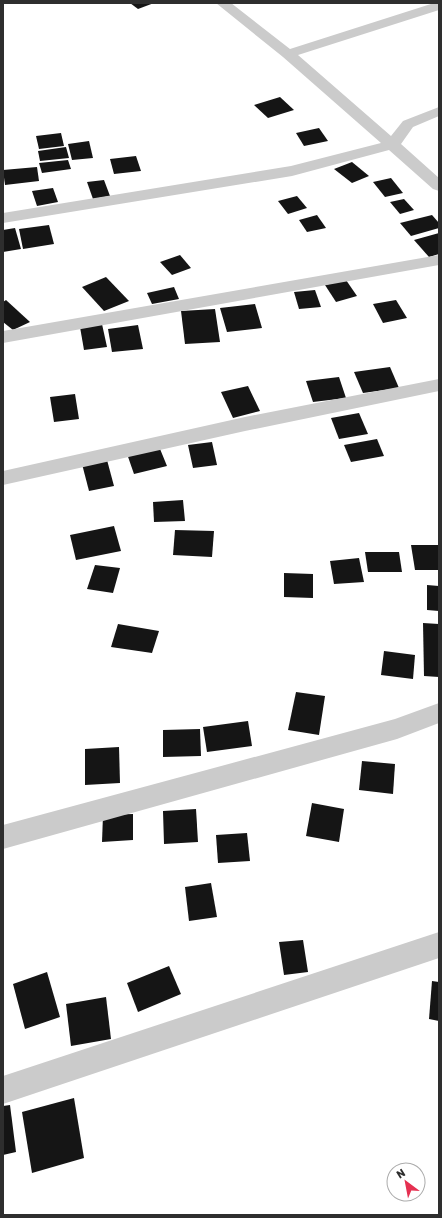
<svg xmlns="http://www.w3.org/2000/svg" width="442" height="1218" font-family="Rubik,sans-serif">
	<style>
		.building { fill: #151515 }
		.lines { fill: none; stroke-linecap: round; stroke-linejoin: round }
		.street { fill: #cbcbcb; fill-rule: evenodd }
	</style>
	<rect width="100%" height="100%" fill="#fff"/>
	<g class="building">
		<polygon points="130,3 154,3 138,9"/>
		<polygon points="280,97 294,110 268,118 254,105"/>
		<polygon points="319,128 328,141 304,146 296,133"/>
		<polygon points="61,133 64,146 39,149 36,136"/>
		<polygon points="89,141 93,158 72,160 68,144"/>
		<polygon points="66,147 69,158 40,161 38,151"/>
		<polygon points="136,156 141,171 114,174 110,159"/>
		<polygon points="68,160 71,169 42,173 39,163"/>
		<polygon points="352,162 369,176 352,183 334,169"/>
		<polygon points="37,167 39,181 5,185 3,170"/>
		<polygon points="391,178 403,193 385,197 373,182"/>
		<polygon points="104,180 110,196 93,199 87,182"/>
		<polygon points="53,188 58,202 37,206 32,191"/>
		<polygon points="297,196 307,208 288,214 278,201"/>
		<polygon points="404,199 414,210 400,214 390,202"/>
		<polygon points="317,215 326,228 307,232 299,220"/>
		<polygon points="432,215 439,223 439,228 411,236 400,223"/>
		<polygon points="49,225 54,244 23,249 19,229"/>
		<polygon points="15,228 21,249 3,252 3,230"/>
		<polygon points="439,233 439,254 429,257 414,240"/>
		<polygon points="180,255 191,268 172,275 160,262"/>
		<polygon points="106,277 129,301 104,311 82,287"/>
		<polygon points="346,280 357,296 336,302 325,285"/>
		<polygon points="174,287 179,299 152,304 147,293"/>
		<polygon points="315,290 321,307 299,309 294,292"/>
		<polygon points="6,300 30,322 13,330 3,322 3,302"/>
		<polygon points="396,300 407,318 383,323 373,304"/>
		<polygon points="255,304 262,328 227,332 220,308"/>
		<polygon points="215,309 220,342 185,344 181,311"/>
		<polygon points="102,324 107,347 84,350 80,327"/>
		<polygon points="138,325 143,349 112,352 108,329"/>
		<polygon points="390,367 399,388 363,393 354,372"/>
		<polygon points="339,377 346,398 313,402 306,381"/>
		<polygon points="248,386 260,411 233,418 221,392"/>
		<polygon points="75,394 79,419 54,422 50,397"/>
		<polygon points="359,413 368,434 339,439 331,418"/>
		<polygon points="377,439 384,456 351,462 344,445"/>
		<polygon points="212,442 217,465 193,468 188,445"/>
		<polygon points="158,444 167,466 134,474 126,451"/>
		<polygon points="107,460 114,486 89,491 82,464"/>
		<polygon points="183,500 185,521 154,522 153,502"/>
		<polygon points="114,526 121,551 76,560 70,535"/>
		<polygon points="175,530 214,531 212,557 173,555"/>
		<polygon points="411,545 439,545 439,570 415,570"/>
		<polygon points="365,552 399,552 402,572 368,572"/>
		<polygon points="359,558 364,582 334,584 330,561"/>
		<polygon points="95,565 120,568 113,593 87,589"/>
		<polygon points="284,573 313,574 313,598 284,597"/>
		<polygon points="427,585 439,586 439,611 427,610"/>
		<polygon points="423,623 439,624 439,677 424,676"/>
		<polygon points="118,624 159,631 152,653 111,647"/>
		<polygon points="384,651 415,655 413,679 381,675"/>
		<polygon points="296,692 325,696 319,735 288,730"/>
		<polygon points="248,721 252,746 207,752 203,727"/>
		<polygon points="200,729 201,756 163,757 163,730"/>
		<polygon points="119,747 120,783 85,785 85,749"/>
		<polygon points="362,761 395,764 393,794 359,790"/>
		<polygon points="312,803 344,809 339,842 306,836"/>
		<polygon points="196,809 198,842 164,844 163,811"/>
		<polygon points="133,814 133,840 102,842 103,815"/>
		<polygon points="247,833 250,861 218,863 216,835"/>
		<polygon points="211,883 217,917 189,921 185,887"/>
		<polygon points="303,940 308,972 284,975 279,942"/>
		<polygon points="169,966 181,994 138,1012 127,983"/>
		<polygon points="47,972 60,1017 25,1029 13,984"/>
		<polygon points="432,981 439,982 439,1021 429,1019"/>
		<polygon points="106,997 111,1039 71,1046 66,1004"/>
		<polygon points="74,1098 84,1158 32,1173 22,1112"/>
		<polygon points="10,1105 16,1152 3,1155 3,1106"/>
	</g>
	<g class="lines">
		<g class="street">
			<polygon points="216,3 231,3 290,49 434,3 439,3 439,10 298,55 391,136 403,121 439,107 439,116 413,127 401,144 439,178 439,191 433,189 389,150 292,176 3,223 3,213 291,166 381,143 283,57"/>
			<polygon points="439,255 439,265 3,343 3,331"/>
			<polygon points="439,379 439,391 245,431 3,485 3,471 245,417"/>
			<polygon points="439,703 439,723 397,739 3,849 3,825 395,719"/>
			<polygon points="439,932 439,958 3,1104 3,1076"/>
		</g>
	</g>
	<rect width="442" height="1218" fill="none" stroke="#2e2e2e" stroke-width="8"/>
	<g transform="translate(406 1182) rotate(328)"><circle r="19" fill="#ffffff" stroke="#ababab"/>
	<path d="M0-3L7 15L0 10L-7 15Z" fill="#e53051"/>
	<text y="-6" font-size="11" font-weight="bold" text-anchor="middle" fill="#2e2e2e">N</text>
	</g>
</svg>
